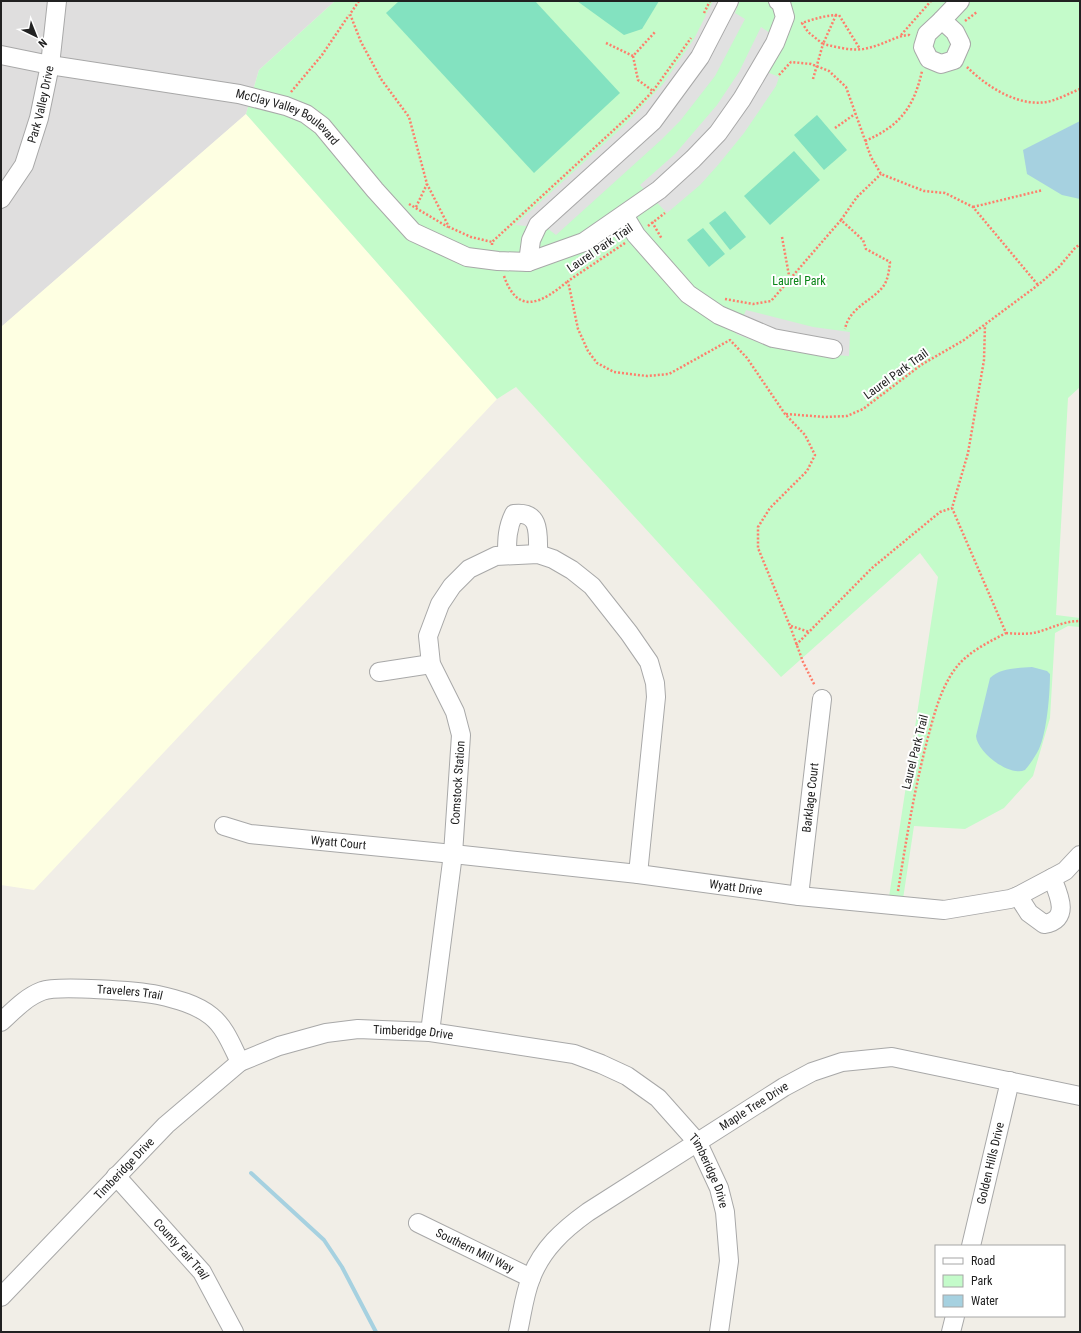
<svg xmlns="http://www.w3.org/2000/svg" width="1081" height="1333" font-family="'Roboto Condensed',sans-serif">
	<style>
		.residential { fill: #dfdede }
		.education { fill: #feffe2 }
		.park { fill: #c4fbca }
		.pitch { fill: #83e2c0 }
		.parking { fill: #e1e1e1 }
		.water { fill: #a6d1e0 }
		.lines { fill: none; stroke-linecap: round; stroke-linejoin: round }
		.stream { stroke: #a6d1e0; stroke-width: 4 }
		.minor-casing { stroke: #a8a8a8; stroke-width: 20 }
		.path { stroke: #fe7e6b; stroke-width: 2.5; stroke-dasharray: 2 2; stroke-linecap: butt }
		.minor { stroke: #fff; stroke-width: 18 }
		.labels { text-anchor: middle; stroke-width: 4; stroke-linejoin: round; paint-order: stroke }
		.street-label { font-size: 12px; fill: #212121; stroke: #fff }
		.park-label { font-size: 12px; fill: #088516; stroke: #fff }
	</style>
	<rect width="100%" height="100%" fill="#f1eee7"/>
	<polygon class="residential" points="1,1 335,1 259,70 246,114 1,327"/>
	<polygon class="education" points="246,114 497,399 34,890 1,885 1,327"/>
	<polygon class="park" points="335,1 1080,1 1080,387 1068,398 1056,615 1080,618 1080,627 1068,626 1055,633 1050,718 1033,776 1004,808 965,829 914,826 903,899 889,897 938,577 920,553 781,677 516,387 497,399 246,114 259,70"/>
	<g class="pitch">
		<polygon points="399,1 535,1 620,93 534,173 386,13"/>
		<polygon points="577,1 659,1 642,29 624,35"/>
		<polygon points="817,115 847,150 824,170 794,135"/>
		<polygon points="794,151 820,180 770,225 744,196"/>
		<polygon points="725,211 746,237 730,250 709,223"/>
		<polygon points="703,228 725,254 709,267 687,240"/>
	</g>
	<g class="parking">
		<polygon points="713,1 739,2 735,13 745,19 715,76 680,121 661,140 556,235 547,228 515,225 627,123 663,84 694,39"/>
		<polygon points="761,27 784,42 767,72 779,77 776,86 744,133 718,165 700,185 667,213 640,185 675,154 717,105 739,72"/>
		<polygon points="746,310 813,327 850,332 849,356 804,353 769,346 736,334"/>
	</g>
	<g class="water">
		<polygon points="1080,121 1080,199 1062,195 1027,174 1023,150"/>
		<path d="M1032,667L1047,671L1050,674C1050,693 1047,732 1039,749C1035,757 1030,764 1025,770C1009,777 977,752 976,736L990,678C1000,668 1019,668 1032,667Z"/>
	</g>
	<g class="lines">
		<polyline class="stream" points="251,1173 324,1240 342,1267 376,1332"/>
		<defs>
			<g id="minor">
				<polygon points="942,20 955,32 961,44 954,60 941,64 929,59 923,47 927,34"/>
				<polyline points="942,20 960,1"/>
				<path id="s1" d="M1,55L50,65L239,94L286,106L306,114L322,126L375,190L413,232L467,257L498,261L528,262L584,242L659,190L693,159L718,133L742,99L775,43L785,17L781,3L778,1"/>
				<path id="s2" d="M1,199L24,165L39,118L50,65L57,1"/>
				<polyline points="624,215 636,235 688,294 719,315 773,338 833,349"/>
				<polyline points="528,262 531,240 538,225 653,121 700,57 729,1"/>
				<path d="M507,555C507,540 507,528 514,514C541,511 538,534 538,554"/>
				<polyline points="379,672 431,664"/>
				<path id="s3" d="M224,826L250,834L453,854L638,874L799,896L944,910L1010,899L1018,896L1065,871L1080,855"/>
				<path id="s4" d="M799,896L822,699"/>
				<path d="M1018,896L1029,913L1044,924C1071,920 1059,895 1052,878"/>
				<path id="s5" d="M1,1022C14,1010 26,997 42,991C57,985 139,991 158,995C176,999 196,1004 211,1016C225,1027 232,1046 240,1062"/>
				<path id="s6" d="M430,1032L453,854L461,735L455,712L431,664L428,636L440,604L452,586L469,569L496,556L538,554L553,559L572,570L592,586L629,633L649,662L655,683L656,697L638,874"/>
				<path id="s7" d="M116,1176L202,1272L234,1332"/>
				<path id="s8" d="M418,1223L531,1278"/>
				<path id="s9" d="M971,1246L1010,1081"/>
				<path id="s10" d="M1,1297L166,1125L240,1062L279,1046L326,1033L358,1029L430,1032L574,1054L601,1064L627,1076L658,1098L698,1143L719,1188L725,1212L729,1261L719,1332"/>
				<path id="s11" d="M518,1332C522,1315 524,1295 531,1278C542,1249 563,1230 588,1212L784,1087L812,1072L842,1062L892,1057L1080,1096"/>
				<polyline points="951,1332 955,1316"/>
			</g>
		</defs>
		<use href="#minor" class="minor-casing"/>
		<g class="path">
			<polyline points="359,1 350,14 361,42 381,79 409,117 427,184 449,227 471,237 492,242"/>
			<polyline points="704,13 710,1"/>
			<path d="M836,15L823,44L808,32L802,23C814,19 826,15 839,15L860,49"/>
			<polyline points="965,21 977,12"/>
			<polyline points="901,35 931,1"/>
			<polyline points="606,43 633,56 655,32"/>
			<polyline points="633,56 638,80 653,91"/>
			<path d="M967,67C987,87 1021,109 1051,101C1061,98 1070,93 1080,89"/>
			<polyline points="779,75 791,62 811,64 829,71 846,87 871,157 881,174 924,191 945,193 973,207 1038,285"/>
			<path d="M813,79L823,44C837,47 854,52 868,48C883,45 895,36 909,35L910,36"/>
			<polyline points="291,92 322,55 349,15"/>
			<polyline points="835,128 855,114"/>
			<path d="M865,141C900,126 914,107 922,71"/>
			<polyline points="409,204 448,227"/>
			<polyline points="416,207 427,184"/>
			<polyline points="973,207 1043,190"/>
			<polyline points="841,220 857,197 881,174"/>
			<polyline points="652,222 662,239"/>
			<polyline points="648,226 665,213"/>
			<polyline points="782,237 790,281"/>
			<polyline points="625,243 568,281 578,329 588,351 597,363 614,372 647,376 669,374 730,340 747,358 785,414 805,435 815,455 807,471 770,508 758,527 758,548 790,626 803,662 815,686"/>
			<polyline points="492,245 492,242 630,115 653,91 691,38"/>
			<path d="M504,276C518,317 543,302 568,281"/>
			<path d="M725,299L753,304L771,301L841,220L863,240L866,249L890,262C889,271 888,282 881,289C869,302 849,309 845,329"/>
			<polyline points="786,414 825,417 847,416 863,409 921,365 964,340 1038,285 1059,267 1075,248 1080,244"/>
			<polyline points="791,626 809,632"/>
			<path d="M1006,633C1019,634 1031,635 1044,630C1056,626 1066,621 1080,621"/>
			<polyline points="796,645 872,568 940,512 952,508"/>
			<path d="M898,891C906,841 914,791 927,741C934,715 941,684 960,663C972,650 991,641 1006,633L952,508L968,453L984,360L985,325"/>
		</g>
		<use href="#minor" class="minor"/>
	</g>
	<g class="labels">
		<g class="street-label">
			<text dy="4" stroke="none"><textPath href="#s2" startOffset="104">Park Valley Drive</textPath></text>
			<text dy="4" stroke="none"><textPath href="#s1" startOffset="296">McClay Valley Boulevard</textPath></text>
			<text transform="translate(600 248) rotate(-34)" y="4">Laurel Park Trail</text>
			<text transform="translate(896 374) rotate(-36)" y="4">Laurel Park Trail</text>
			<text transform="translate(915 752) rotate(-76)" y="4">Laurel Park Trail</text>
			<text dy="4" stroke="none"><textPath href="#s6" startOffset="251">Comstock Station</textPath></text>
			<text dy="4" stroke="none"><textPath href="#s4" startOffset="99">Barklage Court</textPath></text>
			<text dy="4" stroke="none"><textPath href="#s3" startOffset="116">Wyatt Court</textPath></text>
			<text dy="4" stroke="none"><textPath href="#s3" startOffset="516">Wyatt Drive</textPath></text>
			<text dy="4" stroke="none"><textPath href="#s5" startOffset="140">Travelers Trail</textPath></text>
			<text dy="4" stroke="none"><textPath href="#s10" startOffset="514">Timberidge Drive</textPath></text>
			<text dy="4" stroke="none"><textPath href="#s11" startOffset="341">Maple Tree Drive</textPath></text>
			<text dy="4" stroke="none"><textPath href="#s9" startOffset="85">Golden Hills Drive</textPath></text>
			<text dy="4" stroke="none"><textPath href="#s10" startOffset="178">Timberidge Drive</textPath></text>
			<text dy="4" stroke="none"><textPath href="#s10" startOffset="862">Timberidge Drive</textPath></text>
			<text dy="4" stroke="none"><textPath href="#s7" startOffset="98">County Fair Trail</textPath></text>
			<text dy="4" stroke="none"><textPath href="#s8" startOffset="63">Southern Mill Way</textPath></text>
		</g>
		<g class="park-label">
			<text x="799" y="285">Laurel Park</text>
		</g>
	</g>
	<rect width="1081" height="1333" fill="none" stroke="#212121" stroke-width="4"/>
	<rect x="935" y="1245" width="130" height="72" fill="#ffffff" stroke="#a6a6a6"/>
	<rect x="943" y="1258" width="20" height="6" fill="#ffffff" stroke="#a6a6a6"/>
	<text x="971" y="1265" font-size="12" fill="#212121">Road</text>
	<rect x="943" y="1275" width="20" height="12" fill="#c4fbca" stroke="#a6a6a6"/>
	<text x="971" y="1285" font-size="12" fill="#212121">Park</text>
	<rect x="943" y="1295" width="20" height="12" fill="#a6d1e0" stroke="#a6a6a6"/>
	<text x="971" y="1305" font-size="12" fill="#212121">Water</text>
	<g transform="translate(36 36) rotate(137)" stroke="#ffffff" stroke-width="3" paint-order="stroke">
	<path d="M0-3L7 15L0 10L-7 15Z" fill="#212121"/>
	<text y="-6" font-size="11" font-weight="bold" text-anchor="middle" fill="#212121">N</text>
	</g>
</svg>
